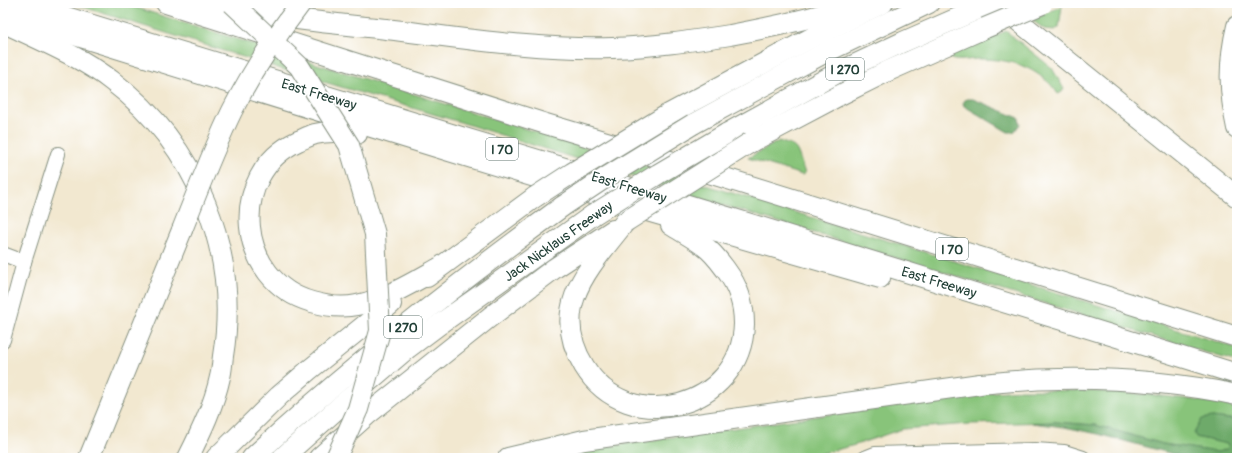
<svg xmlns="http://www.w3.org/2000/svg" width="1240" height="461" font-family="Pangolin,sans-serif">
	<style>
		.green { fill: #88c47a; stroke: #548057 }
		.forest { fill: #6eaa6a; stroke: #46744f }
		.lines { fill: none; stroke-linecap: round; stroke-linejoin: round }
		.minor-casing { stroke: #889282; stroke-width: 16 }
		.highway-casing { stroke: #889282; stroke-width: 22 }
		.minor { stroke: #fff; stroke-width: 14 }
		.highway { stroke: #fff; stroke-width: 20 }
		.highway-bridge-casing { stroke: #889282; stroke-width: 22; stroke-linecap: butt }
		.highway-bridge { stroke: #fff; stroke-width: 20 }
		.labels { text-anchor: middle; stroke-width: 3.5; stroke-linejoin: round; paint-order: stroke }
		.shield { fill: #fff; stroke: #627771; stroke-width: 1 }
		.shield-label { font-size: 13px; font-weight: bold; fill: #1f3d34 }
		.street-label { font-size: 14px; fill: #1f3d34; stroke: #fff }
	</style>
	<rect width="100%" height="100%" fill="#fff"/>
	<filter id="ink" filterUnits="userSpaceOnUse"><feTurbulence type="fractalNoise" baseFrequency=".025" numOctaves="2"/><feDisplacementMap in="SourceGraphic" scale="8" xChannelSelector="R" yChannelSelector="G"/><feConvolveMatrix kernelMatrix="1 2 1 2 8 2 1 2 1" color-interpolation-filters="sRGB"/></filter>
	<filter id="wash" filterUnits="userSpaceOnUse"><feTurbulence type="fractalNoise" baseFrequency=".012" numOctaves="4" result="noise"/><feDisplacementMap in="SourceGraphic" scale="16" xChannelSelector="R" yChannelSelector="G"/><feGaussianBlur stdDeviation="0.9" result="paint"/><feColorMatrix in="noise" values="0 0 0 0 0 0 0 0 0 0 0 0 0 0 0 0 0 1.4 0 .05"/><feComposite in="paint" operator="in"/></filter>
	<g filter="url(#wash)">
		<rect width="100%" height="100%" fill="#f2e8d0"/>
		<g class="green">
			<polygon points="70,3 121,3 703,184 1237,348 1237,362 726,206 460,122 307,77"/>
			<polygon points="1062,6 1059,27 1055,30 1044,29 1032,20"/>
			<path d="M1006,31L1052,68L1064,89L1062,92L1058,94C1054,88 1049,82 1043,78C1025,63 1002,59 979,59C970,59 959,62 951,59L950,55Z"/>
			<path d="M779,141C783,143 790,144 794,147C799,150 802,167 805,173L802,175L748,158Z"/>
			<path d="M1020,390C1093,390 1165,393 1237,407V420L1212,417L1196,437L1227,444L1229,448L1218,452L1163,444L1095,425L1055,422L970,424L902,429L855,445L804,458H528L971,394Z"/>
		</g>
		<g class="forest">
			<polygon points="966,99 973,99 1019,118 1020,124 1014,132 1008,132 964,106 963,103"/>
			<polygon points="1212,417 1237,420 1237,458 1188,458 1098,434 1064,427 1032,423 1055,422 1095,425 1163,444 1218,452 1229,448 1227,444 1196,437 1194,433 1202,419"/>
		</g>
	</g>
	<g filter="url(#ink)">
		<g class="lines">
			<defs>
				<g id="minor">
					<polyline points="3,254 24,262"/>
					<polyline points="3,340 24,262 58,154"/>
					<polyline points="865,458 875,454 1035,450 1064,452 1083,458"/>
				</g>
				<g id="highway">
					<polyline points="20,3 458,136 731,218 1237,374"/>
					<polyline points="166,3 546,124 667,160 1237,337"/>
					<path d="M214,3C270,18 329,23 386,29C461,38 537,50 612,48C652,47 691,41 730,35C774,27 818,17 861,3"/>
					<polyline points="996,3 1237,197"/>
					<polyline points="3,13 449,151 647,211 880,278"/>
					<path d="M9,25C44,42 81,57 112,81C196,145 240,251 223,356C222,363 222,370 220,377C214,405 201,432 188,458"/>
					<path d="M1237,26C1228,63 1229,92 1237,128"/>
					<polyline points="667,115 813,37 883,3"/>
					<polyline points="693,124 824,53 929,3"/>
					<path d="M357,134C344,132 328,131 315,134C309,136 303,139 298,141C227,174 236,281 312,302C326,306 343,308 357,305C386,299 412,283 437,269"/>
					<polyline points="726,134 839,72 903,42 992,3"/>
					<polyline points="751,142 842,94 888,71 985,28"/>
					<path d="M625,222C590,267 548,307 584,366C628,439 742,408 744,324C744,304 738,286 726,270C720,262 713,252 704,246C694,238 682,232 671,225"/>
					<polyline points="427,277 535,197"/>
					<polyline points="89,458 182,230"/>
					<polyline points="216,458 279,396 309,370 391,304"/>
					<path d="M252,458C350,367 455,285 563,206"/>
					<polyline points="282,458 347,400 408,348 440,324 593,215"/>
					<polyline points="319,458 367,415 490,317 555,268 613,230"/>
					<path d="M508,458L584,440L980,384C1006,382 1032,379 1059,379C1118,378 1179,383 1237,395"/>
				</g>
			</defs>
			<use href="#minor" class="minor-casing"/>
			<use href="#highway" class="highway-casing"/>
			<use href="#minor" class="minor"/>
			<use href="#highway" class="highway"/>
			<defs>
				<g id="highway-bridge">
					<polyline points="232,3 299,66 349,145 375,234 380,331 358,409 336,458"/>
					<polyline points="985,28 1042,4"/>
					<polyline points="535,197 572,173 667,115"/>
					<polyline points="563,206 605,178 693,124"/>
					<polyline points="593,215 658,174 726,134"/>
					<polyline points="625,222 751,142"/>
					<path d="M182,230C198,190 213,150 232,111C251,73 275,37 301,3"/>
				</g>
			</defs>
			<use href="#highway-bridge" class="highway-bridge-casing"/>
			<use href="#highway-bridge" class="highway-bridge"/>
		</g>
	</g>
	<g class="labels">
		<g class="shield">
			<rect x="826" y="58" width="38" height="22" rx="3"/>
			<rect x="486" y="138" width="32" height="22" rx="3"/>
			<rect x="936" y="238" width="32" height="22" rx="3"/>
			<rect x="384" y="316" width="38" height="22" rx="3"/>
		</g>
		<g class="shield-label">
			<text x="845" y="74">I 270</text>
			<text x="502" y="154">I 70</text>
			<text x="952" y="254">I 70</text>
			<text x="403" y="332">I 270</text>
		</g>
		<g class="street-label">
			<text transform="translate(319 94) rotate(17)" y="5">East Freeway</text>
			<text transform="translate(629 187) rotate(17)" y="5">East Freeway</text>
			<text transform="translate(558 241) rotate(-35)" y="5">Jack Nicklaus Freeway</text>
			<text transform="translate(939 282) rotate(17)" y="5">East Freeway</text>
		</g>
	</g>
	<rect width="1240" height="461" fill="none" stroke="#fff" stroke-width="16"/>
</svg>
